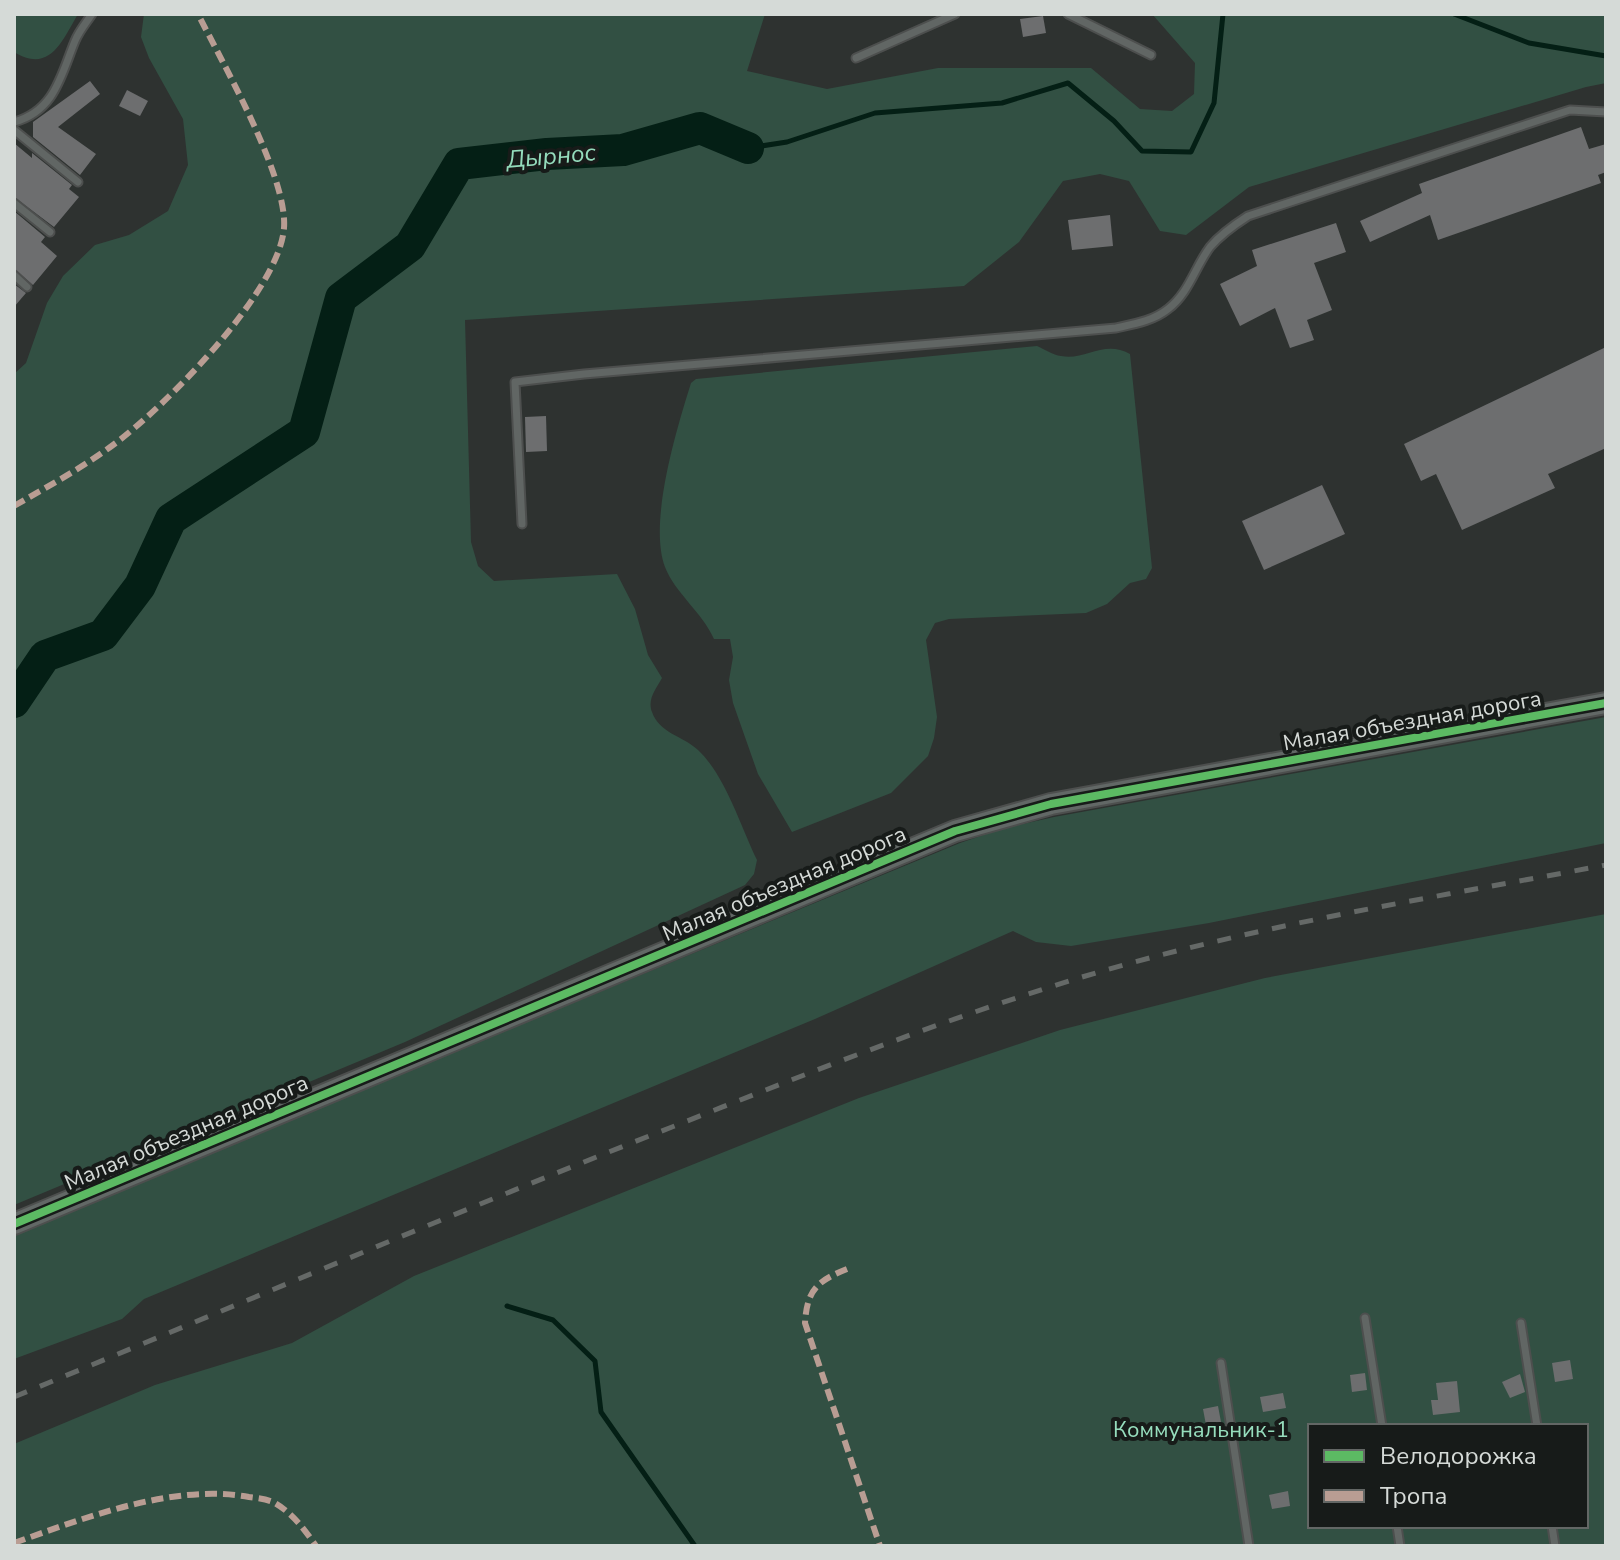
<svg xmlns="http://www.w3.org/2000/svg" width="1620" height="1560" font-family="'Nunito Sans',sans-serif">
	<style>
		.green { fill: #325043; fill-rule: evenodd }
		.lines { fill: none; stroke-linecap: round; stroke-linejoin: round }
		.stream { stroke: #041f15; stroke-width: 5 }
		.river { stroke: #041f15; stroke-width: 32 }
		.building { fill: #6d6e6f }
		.lane-casing { stroke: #4d4f4e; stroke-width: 11 }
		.secondary-casing { stroke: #4d4f4e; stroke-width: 24 }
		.lane { stroke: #616664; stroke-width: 7 }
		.secondary { stroke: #626866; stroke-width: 20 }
		.rail { stroke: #656967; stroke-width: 5; stroke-dasharray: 14 14; stroke-linecap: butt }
		.quiet { stroke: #b99d93; stroke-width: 6; stroke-dasharray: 12 6; stroke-linecap: butt }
		.cycleway-casing { stroke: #171b19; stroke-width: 13 }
		.cycleway { stroke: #5cba63; stroke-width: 8 }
		.labels { text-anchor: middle; stroke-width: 8; stroke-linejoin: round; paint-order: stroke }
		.street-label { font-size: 22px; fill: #d5dad7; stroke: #171b19 }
		.park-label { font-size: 22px; fill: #96ddbd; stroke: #171b19 }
		.water-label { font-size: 24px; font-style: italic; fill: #94dcbc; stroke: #171b19 }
	</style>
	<rect width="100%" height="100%" fill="#2e3230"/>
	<g class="green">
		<path d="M14,14H78C62,41 50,74 14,52Z"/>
		<path d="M144,14H765L747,71L827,89L938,68H1091L1140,109L1172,111L1194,94L1195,63L1152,14H1606V83L1586,87L1249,187L1186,235L1160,231L1129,181L1100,174L1063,181L1019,242L964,286L465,320L471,542L478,566L494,581L617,574L635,609L648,655L662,678C656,689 647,699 652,712C659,733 683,736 698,750C725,775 741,827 757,860L754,874L745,885L405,1042L14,1205V374L26,363L47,303L63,276L95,245L129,235L168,211L188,165L183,119L149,58L141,37Z"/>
		<path d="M1037,346C1044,349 1053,355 1061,356C1085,361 1104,339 1130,354L1152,568L1146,579L1130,583L1107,604L1086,613L949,619L935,623L926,640L937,717L934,738L928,756L891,793L792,832L758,774L733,703L729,680L733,657L730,639H714C702,612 675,593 665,567C648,522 677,428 691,383L696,379Z"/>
		<polygon points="1606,717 1606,843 1209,923 1071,946 1036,942 1013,931 815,1019 144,1299 122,1319 14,1359 14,1234 960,843 1001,829 1054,817"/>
		<path d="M1606,914V1546H14V1444L155,1385L292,1343L414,1276L859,1098L1060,1030L1265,978ZM1310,1426H1586V1526H1310Z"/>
	</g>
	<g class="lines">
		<g class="stream">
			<polyline points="1454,14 1529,43 1606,56"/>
			<polyline points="748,148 787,142 875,113 1002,103 1068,83 1114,121 1142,151 1191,152 1214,103 1223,14"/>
			<polyline points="507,1306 553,1320 595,1361 601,1412 695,1546"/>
		</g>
		<polyline class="river" points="14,702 45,656 103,635 140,586 171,519 304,432 341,298 410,246 459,164 547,154 623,150 700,128 748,148"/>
	</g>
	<g class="building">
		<polygon points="1043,16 1046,33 1023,37 1020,19"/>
		<polygon points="90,81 100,94 58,127 96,154 80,175 33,137 33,122"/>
		<polygon points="127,90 148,101 140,116 119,106"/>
		<polygon points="1581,127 1589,149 1606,144 1606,172 1598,175 1601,183 1438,240 1430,215 1370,242 1360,221 1422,193 1419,184"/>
		<polygon points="14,143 32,158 32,153 72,185 69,189 79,197 54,227 14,197"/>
		<polygon points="14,211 45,237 41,242 57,256 33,285 14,269"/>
		<polygon points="1110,215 1113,246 1072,250 1068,220"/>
		<polygon points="1336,223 1346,252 1314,263 1332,310 1307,320 1314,340 1290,348 1275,308 1240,326 1220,284 1257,266 1252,250"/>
		<polygon points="14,284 26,293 14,307"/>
		<polygon points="1606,347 1606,448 1548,474 1555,488 1462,530 1436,474 1421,481 1404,444"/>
		<polygon points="546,416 547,451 526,452 525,417"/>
		<polygon points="1322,485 1345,534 1264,570 1242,521"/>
		<polygon points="1570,1360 1573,1379 1555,1382 1552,1363"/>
		<polygon points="1365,1373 1367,1390 1352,1392 1350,1375"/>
		<polygon points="1520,1374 1525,1392 1510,1398 1502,1382"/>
		<polygon points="1457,1381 1460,1412 1433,1415 1431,1400 1438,1400 1436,1383"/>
		<polygon points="1283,1393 1286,1408 1263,1412 1260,1397"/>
		<polygon points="1218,1406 1221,1422 1206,1425 1203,1409"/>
		<polygon points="1288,1491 1290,1506 1272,1509 1269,1495"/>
	</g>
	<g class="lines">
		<defs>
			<g id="lane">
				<polyline points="1068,14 1151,55"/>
				<polyline points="856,58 955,14"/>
				<path d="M14,122C55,111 61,75 75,41C79,31 86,23 92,14"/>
				<polyline points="14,130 78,182"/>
				<polyline points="14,203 50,232"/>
				<polyline points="14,275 27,287"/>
				<path d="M522,524L515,382L584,374L1116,328C1134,324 1153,321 1168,309C1189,293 1195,267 1210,247C1221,234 1234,225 1248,216L1570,110L1606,112"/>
				<polyline points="1365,1318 1382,1426"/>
				<polyline points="1521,1323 1537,1426"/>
				<polyline points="1221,1363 1249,1546"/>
				<polyline points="1397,1526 1400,1546"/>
				<polyline points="1552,1526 1555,1546"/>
			</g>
			<polyline id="secondary" points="14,1224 955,831 1051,804 1606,703"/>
		</defs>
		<use href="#lane" class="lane-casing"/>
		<use href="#secondary" class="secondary-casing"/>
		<use href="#lane" class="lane"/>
		<use href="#secondary" class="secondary"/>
		<path class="rail" d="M14,1397C233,1307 451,1214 672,1127C803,1075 934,1023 1069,981C1244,927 1426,899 1606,865"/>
		<g class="quiet">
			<path d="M14,506C47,487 82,468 113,445C164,408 279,292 284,228C288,177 222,62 198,14"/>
			<path d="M847,1269C817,1281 807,1290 805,1323L880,1546"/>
			<path d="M14,1543C84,1518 174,1483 249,1497C257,1498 266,1499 273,1502C293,1513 304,1529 316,1546"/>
		</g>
		<defs>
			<polyline id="cycleway" points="14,1224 955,831 1051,804 1606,703"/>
		</defs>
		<use href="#cycleway" class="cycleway-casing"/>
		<use href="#cycleway" class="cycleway"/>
	</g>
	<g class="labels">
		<g class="street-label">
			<text transform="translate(1412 720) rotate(-10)" y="8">Малая объездная дорога</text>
			<text transform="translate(784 883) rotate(-23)" y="8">Малая объездная дорога</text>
			<text transform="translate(186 1132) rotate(-23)" y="8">Малая объездная дорога</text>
		</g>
		<g class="park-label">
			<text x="1201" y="1437">Коммунальник-1</text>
		</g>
		<g class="water-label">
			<text transform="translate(551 156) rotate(-5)" y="8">Дырнос</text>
		</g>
	</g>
	<rect width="1620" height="1560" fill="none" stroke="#d5dad7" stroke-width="32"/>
	<rect x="1308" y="1424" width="280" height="104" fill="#171b19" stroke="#636765" stroke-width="2"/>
	<rect x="1324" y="1450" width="40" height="12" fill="#5cba63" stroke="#636765" stroke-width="2"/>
	<text x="1380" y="1464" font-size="24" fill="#d5dad7">Велодорожка</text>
	<rect x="1324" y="1490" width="40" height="12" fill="#b99d93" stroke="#636765" stroke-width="2"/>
	<text x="1380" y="1504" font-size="24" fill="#d5dad7">Тропа</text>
</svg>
